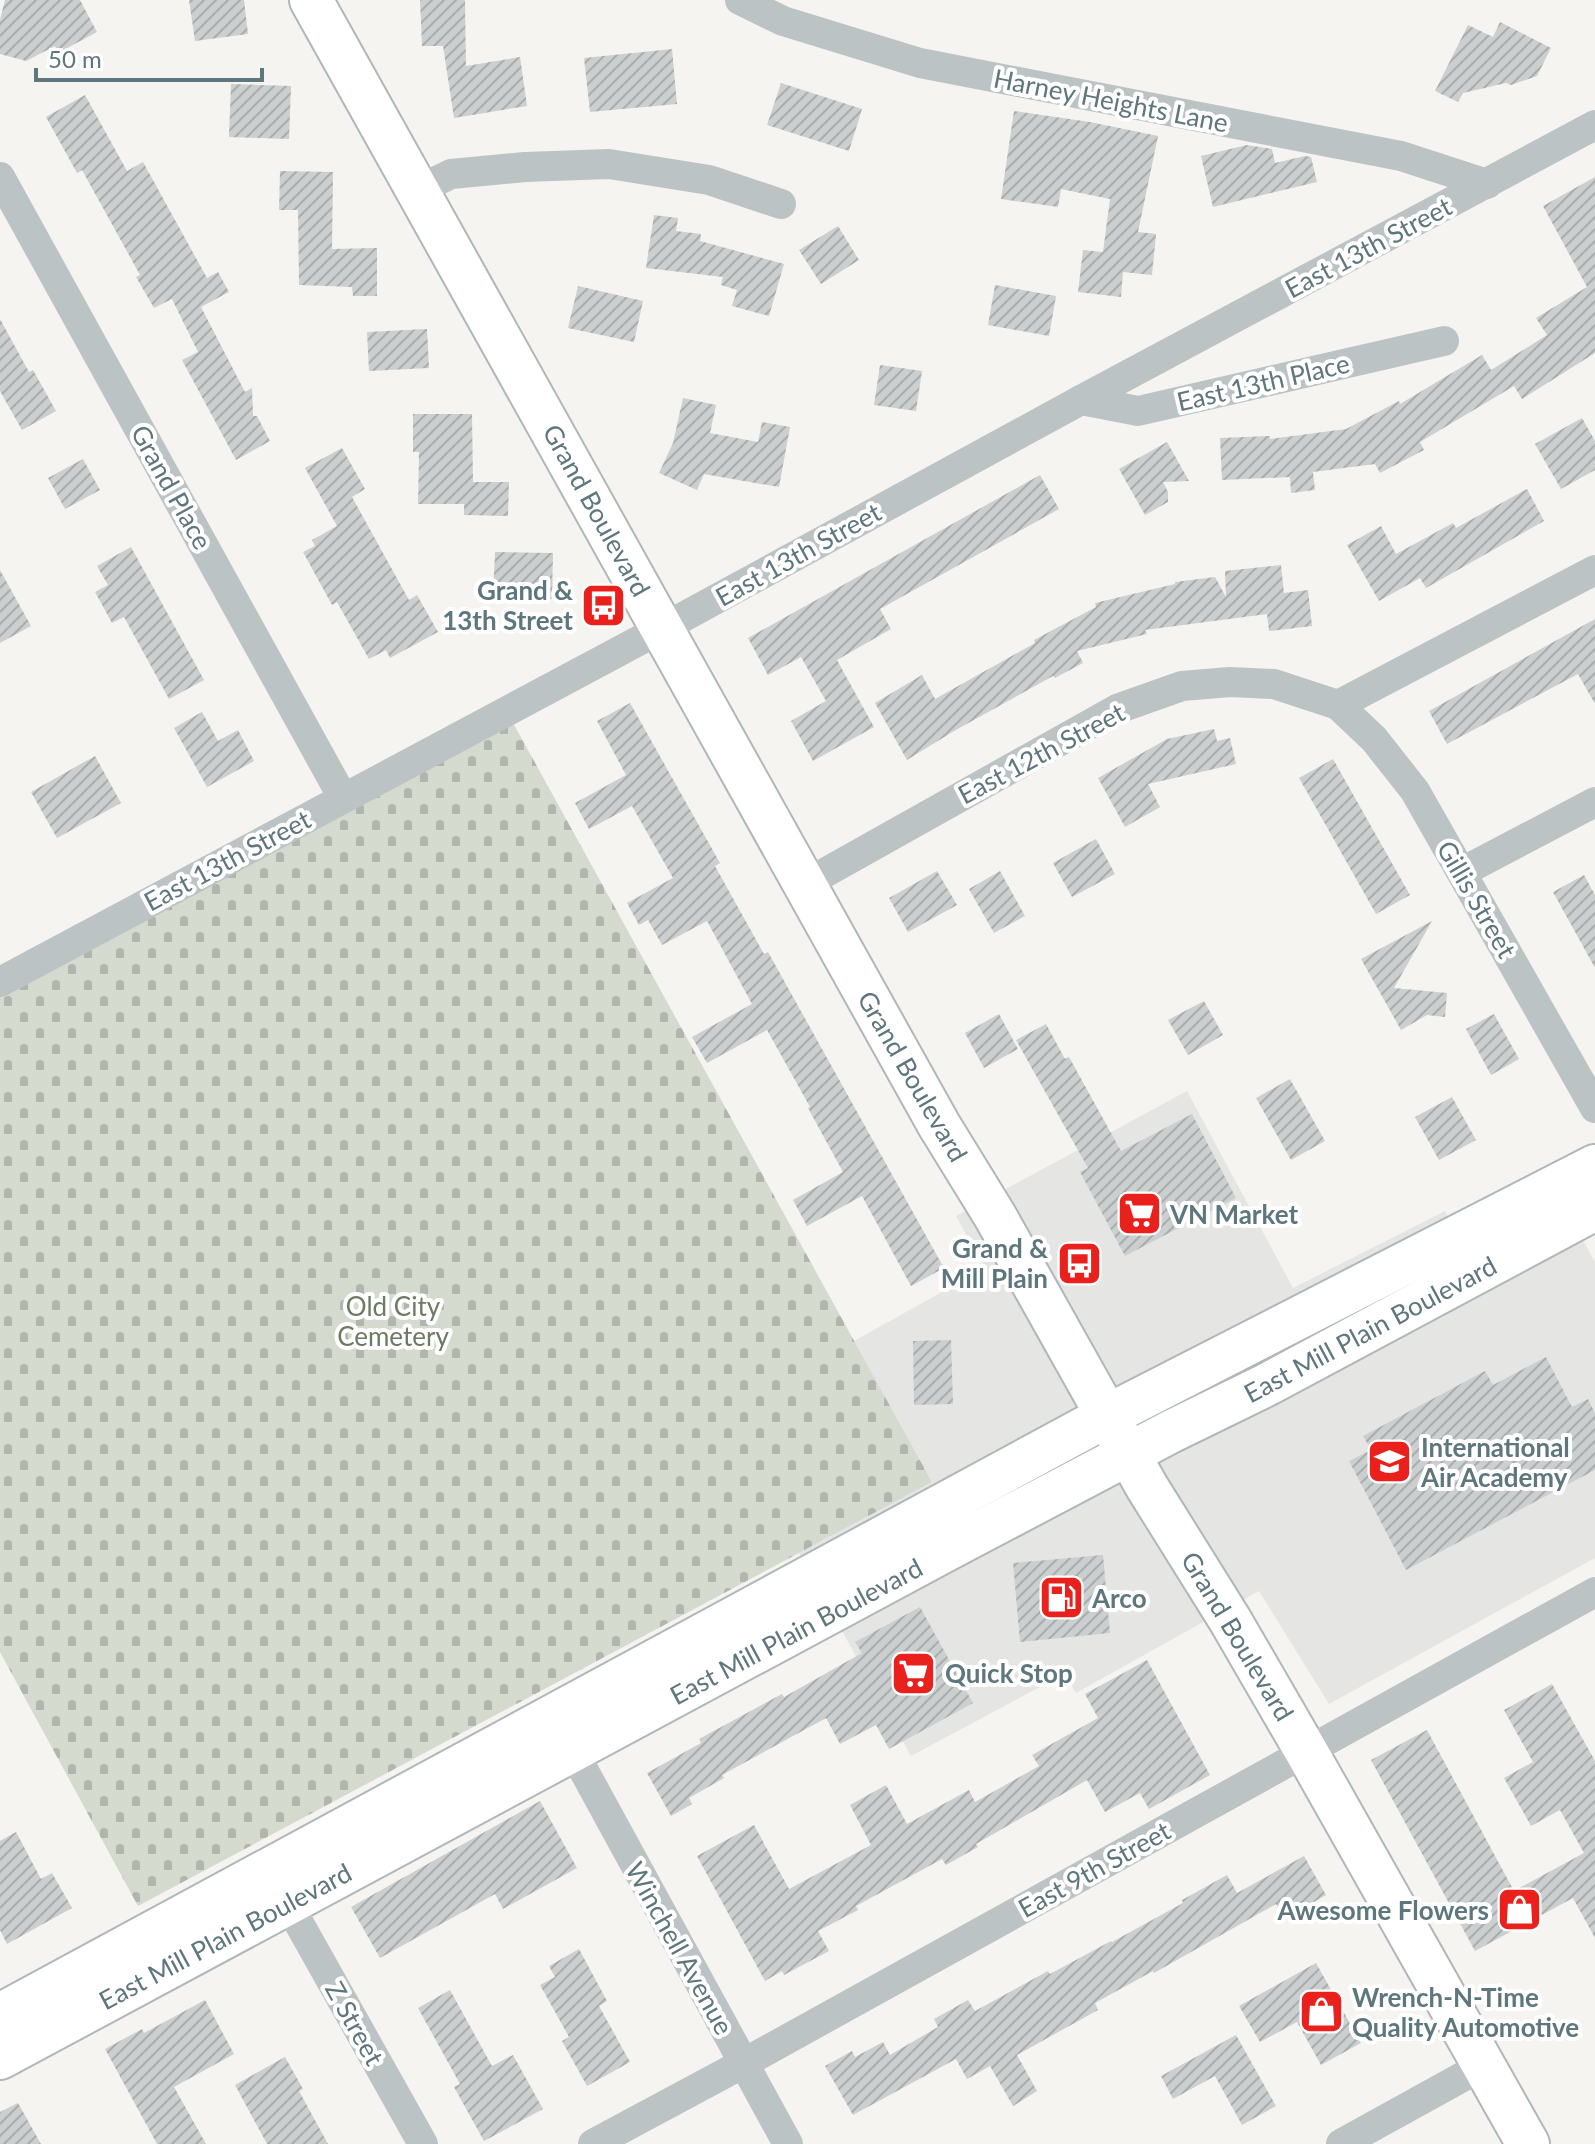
<svg xmlns="http://www.w3.org/2000/svg" width="1595" height="2144" font-family="Lato,sans-serif">
	<style>
		.built { fill: #e5e5e4 }
		.cemetery { fill: url(#cemetery-stones) }
		.building { fill: url(#building-hatch) }
		.lines { fill: none; stroke-linecap: round; stroke-linejoin: round }
		.secondary-casing { stroke: #afb7ba; stroke-width: 46 }
		.street { stroke: #bcc3c5; stroke-width: 30 }
		.secondary { stroke: #fff; stroke-width: 42 }
		.labels { text-anchor: middle; dominant-baseline: central; stroke-width: 8; stroke-linejoin: round; paint-order: stroke }
		.street-label { font-size: 26px; fill: #5e767d; stroke: #fff }
		.poi-label { font-size: 26px; font-weight: bold; fill: #5e767d; stroke: #fff; text-anchor: start }
		.park-label { font-size: 26px; fill: #6b7a61; stroke: #fff }
	</style>
	<defs>
		<pattern id="cemetery-stones" width="16" height="16" patternUnits="userSpaceOnUse" patternTransform="scale(2)"><rect width="16" height="16" fill="#d5dacf"/><path d="M2 7V4a2 2 0 0 1 4 0v3zM10 15v-3a2 2 0 0 1 4 0v3z" fill="#b0b5ad"/></pattern>
		<pattern id="building-hatch" width="6" height="6" patternUnits="userSpaceOnUse" patternTransform="scale(2)"><rect width="6" height="6" fill="#cccfd0"/><path d="M-1 1l2-2M0 6l6-6M5 7l2-2" fill="none" stroke="#a9adae"/></pattern>
	</defs>
	<rect width="100%" height="100%" fill="#f5f4f0"/>
	<path class="built" d="M1187,1091L1293,1288L1445,1211L1485,1283L1579,1233L1595,1262V1558L1329,1704L1259,1591L1076,1693L1064,1674L911,1756L799,1553L932,1482L854,1341L985,1268L956,1216Z"/>
	<path class="cemetery" d="M512,721L932,1482L138,1906L0,1652V995Z"/>
	<g class="building">
		<path d="M5,0H80L97,32L58,53L55,46L26,61L0,54V20Z"/>
		<path d="M189,0H244L248,34L195,41Z"/>
		<path d="M420,0H465L466,66L520,57L527,106L454,118L443,46H422Z"/>
		<path d="M1500,22L1551,48L1537,76L1511,85L1506,83L1463,93L1458,102L1435,91L1468,25L1493,37Z"/>
		<path d="M672,49L677,104L590,112L584,58Z"/>
		<path d="M781,83L862,109L849,151L767,125Z"/>
		<path d="M231,84L291,86L289,139L229,137Z"/>
		<path d="M85,95L127,171L143,162L207,278L218,272L229,292L201,307L245,392L252,388L253,416H257L270,441L236,460L182,360L198,352L172,299L154,308L136,277L140,275L82,170L77,173L46,117Z"/>
		<path d="M1014,111L1090,122L1158,136L1138,232L1156,234L1152,275L1123,272L1121,297L1078,292L1083,250L1103,252L1110,199L1061,189L1058,207L1001,199Z"/>
		<path d="M1247,145L1272,149L1275,163L1305,156L1311,157L1317,182L1213,207L1201,156Z"/>
		<path d="M280,171L333,172L332,249L377,248V296H353L352,287L299,285L298,210H279Z"/>
		<path d="M1595,177V353L1522,399L1514,386L1420,442L1424,450L1380,473L1375,464L1313,472L1315,490L1291,493L1290,477L1222,480L1220,438L1270,436V439L1346,429L1399,401L1400,404L1482,355L1491,370L1547,335L1536,318L1587,287L1543,206Z"/>
		<path d="M654,215L678,218L676,231L701,234L700,241L784,264L769,316L732,306L737,290L721,285L723,277L646,268Z"/>
		<path d="M838,226L859,260L821,284L799,250Z"/>
		<path d="M995,285L1056,296L1049,336L988,325Z"/>
		<path d="M578,286L643,301L634,342L568,328Z"/>
		<path d="M0,319L29,372L33,370L56,411L22,430L0,391Z"/>
		<path d="M427,329L429,368L369,371L367,332Z"/>
		<path d="M880,365L922,371L916,411L874,405Z"/>
		<path d="M683,398L716,405L710,433L758,442L762,422L790,427L779,487L704,474L697,490L659,473L673,443Z"/>
		<path d="M413,414H472L473,482H509L508,516L464,515V504H418L419,452H413Z"/>
		<path d="M1582,418L1595,441V470L1561,489L1535,444Z"/>
		<path d="M1167,442L1189,481L1163,482L1168,492V502L1145,515L1119,469Z"/>
		<path d="M342,448L365,489L352,497L409,600L417,595L438,632L390,658L386,650L369,659L337,602L332,605L303,552L315,546L312,540L337,526L305,468Z"/>
		<path d="M83,459L100,490L65,509L48,478Z"/>
		<path d="M1040,475L1059,509L880,609L891,629L837,660L874,727L813,761L791,721L826,701L801,657L768,675L748,638Z"/>
		<path d="M1527,489L1544,521L1426,588L1420,578L1379,601L1347,545L1381,526L1396,554L1453,523L1456,528Z"/>
		<path d="M131,547L204,680L169,699L124,617L112,623L95,592L108,585L97,566Z"/>
		<path d="M495,552L553,553L552,599L493,598Z"/>
		<path d="M1281,565L1284,593L1308,590L1312,626L1269,631L1267,614L1145,630L1147,634L1077,651L1083,663L1055,678L1053,676L954,731L907,760L875,703L922,675L935,699L1035,643L1034,640L1096,607L1095,603L1175,584V582L1215,577L1226,597L1225,571Z"/>
		<path d="M0,570L31,626L0,643Z"/>
		<path d="M1595,619V704L1578,674L1447,744L1429,711Z"/>
		<path d="M630,703L720,863L715,866L764,954L768,952L944,1268L911,1286L862,1196L807,1226L793,1200L843,1172L808,1108L810,1107L767,1030L707,1063L692,1037L752,1004L707,921L662,945L648,920L639,925L627,903L673,878L632,806L589,829L575,803L626,775L597,721Z"/>
		<path d="M202,712L218,741L238,730L254,761L207,787L174,728Z"/>
		<path d="M1214,729L1217,741L1230,738L1236,764L1148,784L1160,807L1125,827L1098,778L1167,739Z"/>
		<path d="M95,756L121,803L57,838L31,792Z"/>
		<path d="M1333,759L1410,895L1376,914L1299,778Z"/>
		<path d="M1096,839L1115,874L1072,897L1053,863Z"/>
		<path d="M937,871L957,905L908,932L889,898Z"/>
		<path d="M1000,871L1025,916L994,933L969,889Z"/>
		<path d="M1584,875L1595,895V968L1553,892Z"/>
		<path d="M1432,921L1394,988L1447,993L1445,1017L1427,1015L1401,1030L1361,959Z"/>
		<path d="M1204,1001L1223,1035L1188,1055L1168,1020Z"/>
		<path d="M999,1014L1018,1049L984,1068L965,1033Z"/>
		<path d="M1494,1014L1519,1059L1491,1075L1466,1029Z"/>
		<path d="M1046,1024L1065,1059L1069,1057L1121,1151L1192,1114L1236,1198L1125,1256L1080,1172L1088,1168L1016,1040Z"/>
		<path d="M1290,1079L1325,1141L1291,1160L1256,1098Z"/>
		<path d="M1452,1097L1476,1140L1439,1160L1415,1117Z"/>
		<path d="M951,1340L953,1404L914,1405L913,1341Z"/>
		<path d="M1546,1357L1572,1407L1588,1399L1595,1413V1470L1406,1570L1349,1461L1371,1450L1363,1436L1485,1371L1493,1385Z"/>
		<path d="M1103,1555L1110,1633L1020,1642L1013,1563Z"/>
		<path d="M920,1607L973,1703L889,1749L876,1725L840,1744L826,1718L722,1775L724,1778L689,1798L692,1804L671,1816L647,1773L701,1743L699,1739L782,1694L784,1697L862,1653L855,1642Z"/>
		<path d="M1147,1660L1210,1775L1149,1809L1140,1793L1105,1812L1087,1780L976,1844L978,1847L946,1865L942,1859L856,1906L858,1910L818,1931L829,1951L784,1975L782,1971L765,1981L697,1856L754,1825L789,1889L871,1845L850,1805L886,1785L907,1824L969,1790L975,1802L1039,1766L1032,1755L1098,1718L1085,1694Z"/>
		<path d="M1552,1684L1595,1761V1938L1573,1898L1475,1951L1371,1760L1427,1730L1514,1891L1584,1853L1560,1810L1531,1826L1504,1778L1533,1762L1504,1710Z"/>
		<path d="M540,1801L577,1868L503,1909L495,1894L380,1958L351,1907Z"/>
		<path d="M16,1832L41,1879L52,1873L72,1908L7,1944L0,1930V1841Z"/>
		<path d="M1304,1856L1326,1895L1284,1919L1276,1904L1154,1973L1153,1971L1095,2003L1098,2010L1017,2055L1037,2091L1013,2106L990,2066L967,2079L956,2059L853,2115L825,2066L852,2051L855,2057L883,2042L890,2055L938,2027L934,2019L968,2000L975,2011L1048,1971L1050,1974L1111,1941L1112,1942L1183,1903L1182,1900L1227,1875L1237,1893Z"/>
		<path d="M579,1949L607,2001L599,2006L630,2062L587,2086L562,2041L569,2037L540,1985L555,1977L549,1966Z"/>
		<path d="M1316,1963L1361,2043L1321,2065L1297,2022L1260,2042L1239,2006Z"/>
		<path d="M450,1990L492,2066L513,2055L543,2109L484,2141L454,2087L460,2084L418,2008Z"/>
		<path d="M205,2000L234,2054L174,2087L206,2144H157L105,2049L142,2029L144,2033Z"/>
		<path d="M1236,2035L1276,2106L1242,2125L1215,2076L1173,2099L1161,2076Z"/>
		<path d="M285,2057L303,2089L299,2091L328,2144H267L235,2085Z"/>
		<path d="M18,2103L41,2144H0V2112Z"/>
	</g>
	<g class="lines">
		<defs>
			<g id="secondary">
				<path d="M311,0L939,1125L995,1216L1147,1487L1230,1620L1306,1751L1528,2144"/>
				<path d="M0,2015L1107,1416L1595,1166"/>
				<path d="M0,2058L946,1550L1172,1431L1268,1384L1595,1209"/>
			</g>
		</defs>
		<use href="#secondary" class="secondary-casing"/>
		<g class="street">
			<path d="M740,0L783,21L920,63L1401,156L1487,184"/>
			<path d="M0,177L343,798"/>
			<path d="M418,190L451,174L525,167L609,164L709,180L781,204"/>
			<path d="M1081,400L1138,411L1444,341"/>
			<path d="M1338,705L1595,570"/>
			<path d="M1462,872L1595,802"/>
			<path d="M805,884L1117,709L1182,686L1230,682L1274,684L1338,705L1374,739L1415,791L1595,1108"/>
			<path d="M0,982L687,615L1081,400L1595,125"/>
			<path d="M573,1751L788,2144"/>
			<path d="M287,1902L423,2144"/>
			<path d="M593,2144L744,2063L1595,1592"/>
			<path d="M1341,2144L1484,2065"/>
		</g>
		<use href="#secondary" class="secondary"/>
	</g>
	<defs>
		<symbol id="bus-square" viewBox="-11 -11 22 22"><rect x="-9" y="-9" width="18" height="18" rx="4" fill="#e9201c" stroke="#fff"/><path d="M-5-6H5V4H4V6H2V4H-2V6H-4V4H-5ZM-3.5-4V0h7V-4ZM-3.5 1.2v1.5H-2V1.2ZM2 1.2v1.5H3.5V1.2Z" fill="#fff"/></symbol>
		<symbol id="supermarket-square" viewBox="-11 -11 22 22"><rect x="-9" y="-9" width="18" height="18" rx="4" fill="#e9201c" stroke="#fff"/><path d="M-6-5.5h2.5l.6 2H6L4.5 2H-2.5L-4.4-4H-6ZM-1.5 3.2a1.3 1.3 0 1 0 .1 0ZM3 3.2a1.3 1.3 0 1 0 .1 0Z" fill="#fff"/></symbol>
		<symbol id="school-square" viewBox="-11 -11 22 22"><rect x="-9" y="-9" width="18" height="18" rx="4" fill="#e9201c" stroke="#fff"/><path d="M0-5L7-2L0 1L-7-2ZM-4 1L0 2.5L4 1V4Q0 6-4 4Z" fill="#fff"/></symbol>
		<symbol id="fuel-square" viewBox="-11 -11 22 22"><rect x="-9" y="-9" width="18" height="18" rx="4" fill="#e9201c" stroke="#fff"/><path d="M-5.5-6h7V0h2V4h1.3V-2.5L3-4.5l.8-.8L6-3V5H2.5V1h-1V6h-7ZM-4.2-4.7v3.2H.2V-4.7Z" fill="#fff"/></symbol>
		<symbol id="shop-square" viewBox="-11 -11 22 22"><rect x="-9" y="-9" width="18" height="18" rx="4" fill="#e9201c" stroke="#fff"/><path d="M-5-2.5h2.3a2.7 3.5 0 0 1 5.4 0H5L5.5 6h-11ZM-1.5-2.5h3a1.5 2.3 0 0 0-3 0Z" fill="#fff"/></symbol>
	</defs>
	<g fill-rule="evenodd">
		<use href="#bus-square" x="578" y="580" width="51" height="51"/>
		<use href="#supermarket-square" x="1114" y="1188" width="51" height="51"/>
		<use href="#bus-square" x="1054" y="1238" width="51" height="51"/>
		<use href="#school-square" x="1364" y="1436" width="51" height="51"/>
		<use href="#fuel-square" x="1036" y="1572" width="51" height="51"/>
		<use href="#supermarket-square" x="888" y="1648" width="51" height="51"/>
		<use href="#shop-square" x="1494" y="1884" width="51" height="51"/>
		<use href="#shop-square" x="1296" y="1986" width="51" height="51"/>
	</g>
	<g class="labels">
		<g class="street-label">
			<text transform="translate(1111 100) rotate(11)">Harney Heights Lane</text>
			<text transform="translate(1368 247) rotate(-28)">East 13th Street</text>
			<text transform="translate(1263 382) rotate(-13)">East 13th Place</text>
			<text transform="translate(172 487) rotate(61)">Grand Place</text>
			<text transform="translate(597 510) rotate(61)">Grand Boulevard</text>
			<text transform="translate(798 554) rotate(-29)">East 13th Street</text>
			<text transform="translate(1041 753) rotate(-28)">East 12th Street</text>
			<text transform="translate(227 860) rotate(-28)">East 13th Street</text>
			<text transform="translate(1477 899) rotate(60)">Gillis Street</text>
			<text transform="translate(913 1076) rotate(60)">Grand Boulevard</text>
			<text transform="translate(1370 1329) rotate(-28)">East Mill Plain Boulevard</text>
			<text transform="translate(796 1631) rotate(-28)">East Mill Plain Boulevard</text>
			<text transform="translate(1238 1636) rotate(59)">Grand Boulevard</text>
			<text transform="translate(1094 1869) rotate(-29)">East 9th Street</text>
			<text transform="translate(225 1936) rotate(-28)">East Mill Plain Boulevard</text>
			<text transform="translate(680 1948) rotate(61)">Winchell Avenue</text>
			<text transform="translate(355 2023) rotate(61)">Z Street</text>
		</g>
		<g class="poi-label">
			<text x="573" y="590" text-anchor="end">Grand &amp;<tspan x="573" dy="30">13th Street</tspan></text>
			<text x="1170" y="1214">VN Market</text>
			<text x="1048" y="1248" text-anchor="end">Grand &amp;<tspan x="1048" dy="30">Mill Plain</tspan></text>
			<text x="1421" y="1447">International<tspan x="1421" dy="30">Air Academy</tspan></text>
			<text x="1092" y="1598">Arco</text>
			<text x="945" y="1673">Quick Stop</text>
			<text x="1489" y="1910" text-anchor="end">Awesome Flowers</text>
			<text x="1352" y="1997">Wrench-N-Time<tspan x="1352" dy="30">Quality Automotive</tspan></text>
		</g>
		<g class="park-label">
			<text x="393" y="1306">Old City<tspan x="393" dy="30">Cemetery</tspan></text>
		</g>
	</g>
	<path d="M36 68v12h226v-12" fill="none" stroke="#5e767d" stroke-width="4"/>
	<text x="48" y="68" font-size="24" fill="#5e767d" stroke="#ffffff" stroke-width="6" paint-order="stroke">50 m</text>
</svg>
